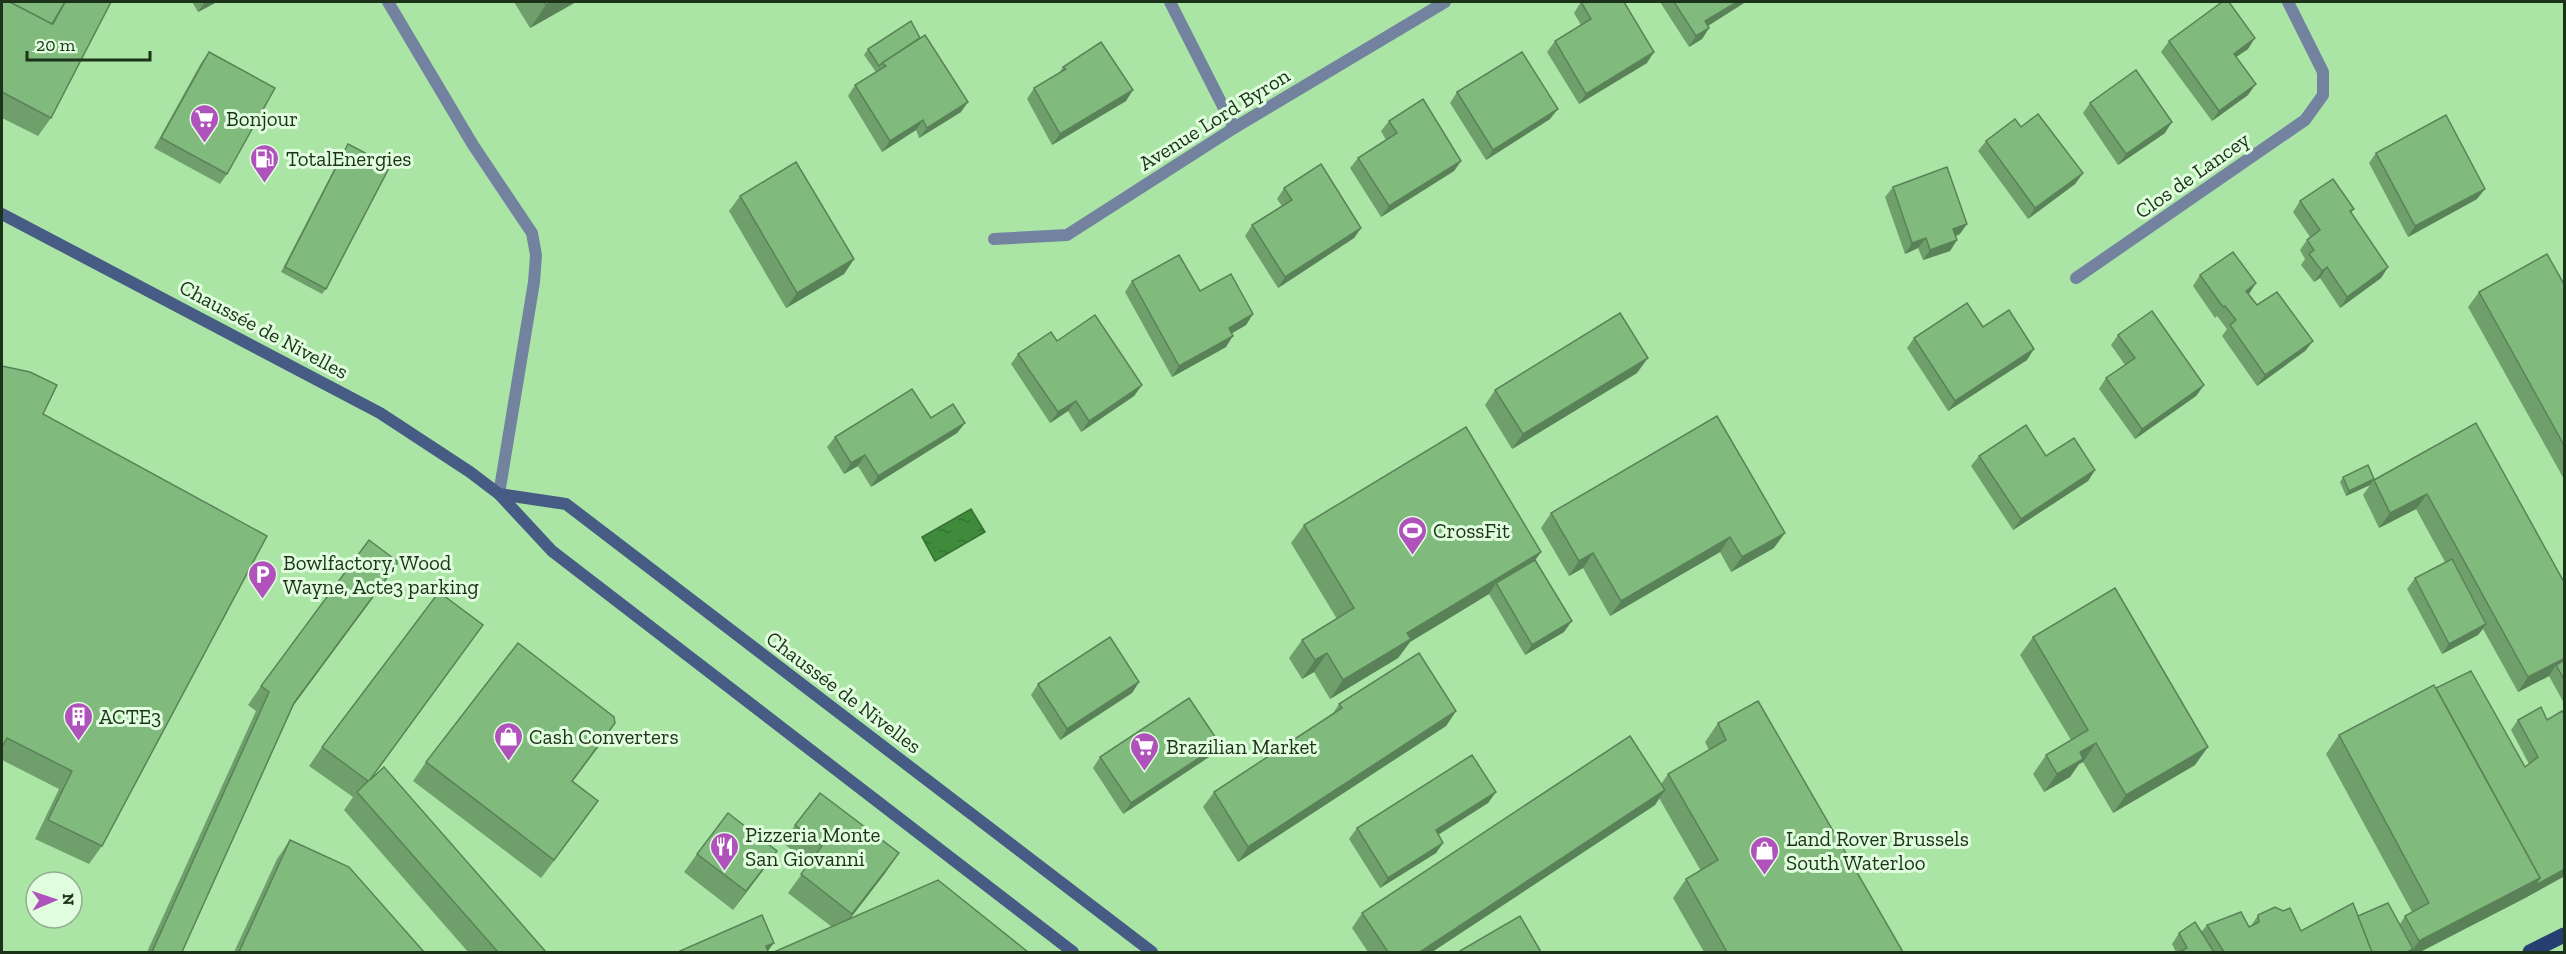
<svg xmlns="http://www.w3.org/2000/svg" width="2566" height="954" font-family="'Zilla Slab',serif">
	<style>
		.water { fill: url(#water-ripples); stroke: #347132; stroke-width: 1.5 }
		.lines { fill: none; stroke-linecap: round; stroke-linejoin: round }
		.minor { stroke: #73839f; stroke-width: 12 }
		.tertiary { stroke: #73839f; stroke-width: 12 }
		.secondary { stroke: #465c84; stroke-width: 12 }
		.primary { stroke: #273f70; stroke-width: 15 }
		.wall { fill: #6fa06c }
		.shaded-wall { fill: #5a8258 }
		.building { fill: #81ba7d; stroke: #5a8258; stroke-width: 1.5 }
		.labels { text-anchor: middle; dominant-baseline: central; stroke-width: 6; stroke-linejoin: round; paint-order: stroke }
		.poi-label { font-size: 21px; fill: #1c331a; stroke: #e0fede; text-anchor: start }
		.street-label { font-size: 21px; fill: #1c331a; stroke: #e0fede }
	</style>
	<defs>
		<pattern id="water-ripples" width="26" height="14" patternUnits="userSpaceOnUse" patternTransform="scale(1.5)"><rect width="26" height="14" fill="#3f8b3c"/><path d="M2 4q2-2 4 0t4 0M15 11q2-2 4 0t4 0" fill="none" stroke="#347232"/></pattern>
	</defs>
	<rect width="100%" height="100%" fill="#abe5a6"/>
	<path class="water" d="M971,509L985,532L935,561L922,537Z"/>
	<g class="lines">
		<g class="minor">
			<path d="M1170,2L1234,128"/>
			<path d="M994,239L1067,235L1234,128L1445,2"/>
			<path d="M2076,278L2305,120L2323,95V72L2288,2"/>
		</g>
		<path class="tertiary" d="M388,2L473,145L532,233L536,255L534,282L499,494"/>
		<g class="secondary">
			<path d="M2,214L380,413L470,472L499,494L552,551L1073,952"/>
			<path d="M499,494L566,504L1152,952"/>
		</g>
		<path class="primary" d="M2530,952L2564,935"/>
	</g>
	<g class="wall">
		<path d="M2,2L51,118L38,136L2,118Z"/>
		<path d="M192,2H217L198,12Z"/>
		<path d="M514,2H576L530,28Z"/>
		<path d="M1581,2L1647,63L1579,104L1547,52L1555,41L1581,25L1574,13Z"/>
		<path d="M1660,2H1745L1744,3L1708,26L1709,28L1702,39L1689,47Z"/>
		<path d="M2169,41L2248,49L2236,57L2248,95L2212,121L2161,52Z"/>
		<path d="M868,49L961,112L919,138L916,130L882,152L848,96L855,85L876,72L864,55Z"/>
		<path d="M209,52L227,174L220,184L154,148L201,63Z"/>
		<path d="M1063,67L1126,101L1052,145L1027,99L1034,88L1059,73Z"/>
		<path d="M1457,92L1550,119L1486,160L1450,103Z"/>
		<path d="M2090,103L2165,133L2118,165L2083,113Z"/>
		<path d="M1389,121L1461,161L1454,171L1381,217L1350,168L1358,158L1386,140L1381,131Z"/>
		<path d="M2021,127L2083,173L2075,184L2028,219L1978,151L1986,141Z"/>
		<path d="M348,144L326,289L322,294L281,272L344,150Z"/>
		<path d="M2376,153L2477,199L2408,237L2369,163Z"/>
		<path d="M1893,187L1960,234L1956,236L1957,240L1950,251L1923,260L1918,248L1905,254L1885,197Z"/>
		<path d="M1284,188L1361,228L1354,238L1278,288L1245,236L1252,225L1282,206L1277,199Z"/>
		<path d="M740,196L854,259L844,274L786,308L729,211Z"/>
		<path d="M2300,201L2354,209L2351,213L2388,267L2381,278L2340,308L2320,278L2314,282L2301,265L2305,259L2300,250L2307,240L2310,237L2293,212Z"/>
		<path d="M2200,275L2248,294L2257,305L2313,341L2305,351L2257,386L2222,336L2227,329L2217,316L2215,318L2193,286Z"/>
		<path d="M1132,281L1200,291L1253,314L1246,325L1232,333L1226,347L1172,377L1125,292Z"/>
		<path d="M2565,286V481L2468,307L2479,292Z"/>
		<path d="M1983,327L2027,360L1948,411L1907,348L1914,338Z"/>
		<path d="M2118,335L2204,385L2196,396L2135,439L2099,389L2106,378L2125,365L2111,345Z"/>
		<path d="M1057,341L1142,385L1134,396L1081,432L1068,411L1050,423L1011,364L1018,354Z"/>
		<path d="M2,366L43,414L102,846L89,864L35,839L59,789L2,760Z"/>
		<path d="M1637,373L1512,449L1485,405L1495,390Z"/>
		<path d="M1717,416L1774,548L1731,572L1720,552L1610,616L1583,568L1569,576L1541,528L1551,513Z"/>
		<path d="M931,418L965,423L957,433L871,487L858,466L844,474L827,447L835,437Z"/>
		<path d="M2476,423L2565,584V705L2549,676L2518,692L2483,629L2478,635L2442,654L2407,589L2415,578L2445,562L2416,509L2379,528L2363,495L2370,485L2346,496L2340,482L2343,477L2374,479Z"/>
		<path d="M1979,456H2046L2095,470L2088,481L2013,530L1971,466Z"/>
		<path d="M1304,525L1541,552L1535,560L1564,632L1525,655L1489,594L1410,642L1398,658L1330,699L1314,672L1302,679L1289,658L1302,640L1337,619L1291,543Z"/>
		<path d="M397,564L293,706L182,952H147L256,711L248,705L261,686Z"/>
		<path d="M483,625L370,780L546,952H468L344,810L353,797L309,766L322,747Z"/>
		<path d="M2033,637L2195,765L2113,813L2083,762L2079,764L2070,777L2044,792L2033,774L2046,755L2071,740L2020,655Z"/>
		<path d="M1139,682L1132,693L1060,740L1031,695L1038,684Z"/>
		<path d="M2436,688L2525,767L2529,764L2511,730L2518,720H2547L2527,897L2420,952H2176L2172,944L2179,933L2201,932L2207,925L2249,927L2251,926L2258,915L2301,931L2358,916L2400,924L2405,916L2412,912L2326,754L2339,735Z"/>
		<path d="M1339,704L1456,711L1446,726L1238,862L1203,807L1214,792L1332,715Z"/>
		<path d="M1718,723L1903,952H1704L1673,898L1686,879L1701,871L1659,798L1655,805L1432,952H1368L1352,928L1362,913L1661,784L1668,774L1709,750L1705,742Z"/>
		<path d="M602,742L573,781L585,819L541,878L413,781L426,762Z"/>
		<path d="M1220,744L1212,755L1123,814L1093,768L1100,757Z"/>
		<path d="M1496,792L1488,803L1438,835L1443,843L1436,853L1380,888L1349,839L1357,828Z"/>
		<path d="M795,825L886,872L849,920L832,927L788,893L809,864L783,843Z"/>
		<path d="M290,840L424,952H234L277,859Z"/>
		<path d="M697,854L764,869L733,910L684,872Z"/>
	</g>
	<g class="shaded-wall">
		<path d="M205,2H217L198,12Z"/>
		<path d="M553,2H576L530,28L546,5Z"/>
		<path d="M1737,2H1745L1744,3L1698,32L1705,21Z"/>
		<path d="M1709,28L1702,39L1689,47L1696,36Z"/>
		<path d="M2255,38L2248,49L2226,64L2234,54Z"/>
		<path d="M1654,52L1647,63L1579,104L1586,94Z"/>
		<path d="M2256,84L2248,95L2212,121L2219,111Z"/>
		<path d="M1133,90L1126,101L1052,145L1060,134Z"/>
		<path d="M968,102L961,112L919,138L927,128Z"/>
		<path d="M1558,109L1550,119L1486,160L1493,150Z"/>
		<path d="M923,120L916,130L882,152L890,141Z"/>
		<path d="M2172,122L2165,133L2118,165L2126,154Z"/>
		<path d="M1461,161L1454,171L1381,217L1389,206Z"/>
		<path d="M2083,173L2075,184L2028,219L2035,208Z"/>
		<path d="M2485,189L2477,199L2408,237L2415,226Z"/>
		<path d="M1967,224L1960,234L1946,240L1953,229Z"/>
		<path d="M1361,228L1354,238L1278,288L1285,277Z"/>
		<path d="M1926,238L1918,248L1905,254L1912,243Z"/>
		<path d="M1957,240L1950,251L1923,260L1930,250Z"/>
		<path d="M854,259L844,274L786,308L797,293Z"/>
		<path d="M2327,267L2320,278L2314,282L2322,271Z"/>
		<path d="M2388,267L2381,278L2340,308L2347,297Z"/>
		<path d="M2256,283L2249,294L2246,291Z"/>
		<path d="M1253,314L1246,325L1222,339L1229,328Z"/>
		<path d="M1233,336L1226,347L1172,377L1179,366Z"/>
		<path d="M2313,341L2305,351L2257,386L2265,375Z"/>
		<path d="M2034,349L2027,360L1948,411L1955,401Z"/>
		<path d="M1648,358L1637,373L1512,449L1523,434Z"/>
		<path d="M1142,385L1134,396L1081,432L1089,421Z"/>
		<path d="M2204,385L2196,396L2135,439L2142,429Z"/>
		<path d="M1076,401L1068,411L1050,423L1058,412Z"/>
		<path d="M965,423L957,433L871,487L878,476Z"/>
		<path d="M865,455L858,466L844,474L851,463Z"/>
		<path d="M2095,470L2088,481L2013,530L2021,519Z"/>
		<path d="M2374,479L2370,485L2346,496L2349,491Z"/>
		<path d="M2427,494L2416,509L2379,528L2390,513Z"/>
		<path d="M1785,533L1774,548L1731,572L1742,557Z"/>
		<path d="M1730,537L1720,552L1610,616L1621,601Z"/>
		<path d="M1541,552L1528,570L1496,583L1489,594L1410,642L1398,658L1330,699L1343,680L1407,633Z"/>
		<path d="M1593,553L1583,568L1569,576L1579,561Z"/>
		<path d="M397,564L384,583L281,722L294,703Z"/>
		<path d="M1572,621L1564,632L1525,655L1532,645Z"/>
		<path d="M2486,624L2478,635L2442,654L2449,644Z"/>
		<path d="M1327,653L1314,672L1302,679L1315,660Z"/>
		<path d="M2565,658V668L2556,665L2549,676L2518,692L2528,677Z"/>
		<path d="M1139,682L1132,693L1060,740L1067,729Z"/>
		<path d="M1456,711L1446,726L1238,862L1248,847Z"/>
		<path d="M615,723L602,742L559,799L572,781Z"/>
		<path d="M2096,743L2083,762L2079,764L2070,777L2044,792L2057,774L2080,752Z"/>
		<path d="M1220,744L1212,755L1123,814L1131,803Z"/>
		<path d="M2208,747L2195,765L2113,813L2126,795Z"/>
		<path d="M1665,790L1655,805L1432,952H1420Z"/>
		<path d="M1496,792L1488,803L1428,841L1436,830Z"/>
		<path d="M598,801L585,819L541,878L554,860Z"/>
		<path d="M1443,843L1436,853L1380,888L1388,878Z"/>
		<path d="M777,851L764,869L733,910L746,891Z"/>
		<path d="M899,853L886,872L839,933L852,914Z"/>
		<path d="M2565,869V876L2527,897L2420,952H2407L2413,949L2419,941L2540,878Z"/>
		<path d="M774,943L767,952L766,946Z"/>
	</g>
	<g class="building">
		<path d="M2,2H10L53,24L65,2H111L51,118L2,92Z"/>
		<path d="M10,2H65L52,24Z"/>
		<path d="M544,2H553L546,5Z"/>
		<path d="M1581,2H1624L1654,52L1586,94L1555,41L1591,19Z"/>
		<path d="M1674,2H1737L1705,21L1709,28L1696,36Z"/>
		<path d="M2222,2H2229L2255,38L2234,54L2256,84L2219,111L2169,41Z"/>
		<path d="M911,21L920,38L882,63L879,66L868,49Z"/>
		<path d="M925,35L968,102L927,128L923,120L890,141L855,85L886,66L882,63Z"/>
		<path d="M1101,42L1133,90L1060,134L1034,88L1066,69L1063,67Z"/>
		<path d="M209,52L275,88L227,174L161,138Z"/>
		<path d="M1522,52L1558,109L1493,150L1457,92Z"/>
		<path d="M2136,70L2172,122L2126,154L2090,103Z"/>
		<path d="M1423,99L1461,161L1389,206L1358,158L1397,133L1389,121Z"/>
		<path d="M2038,114L2083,173L2035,208L1986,141L2015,119L2021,127Z"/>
		<path d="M2446,115L2485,189L2415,226L2376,153Z"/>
		<path d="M348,144L390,166L326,289L285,267Z"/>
		<path d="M796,162L854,259L797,293L740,196Z"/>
		<path d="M1321,164L1361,228L1285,277L1252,225L1292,200L1284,188Z"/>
		<path d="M1947,167L1967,224L1953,229L1957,240L1930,250L1926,238L1912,243L1893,187Z"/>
		<path d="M2333,179L2354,209L2350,211L2388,267L2347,297L2327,267L2322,271L2309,254L2314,250L2307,240L2320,230L2300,201Z"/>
		<path d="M2233,252L2256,283L2246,291L2257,305L2277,292L2313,341L2265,375L2230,325L2236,320L2225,306L2223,307L2200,275Z"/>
		<path d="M2547,254L2565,286V447L2479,292Z"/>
		<path d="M1179,255L1200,291L1231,274L1253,314L1229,328L1233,336L1179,366L1132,281Z"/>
		<path d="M1967,303L1983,327L2009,310L2034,349L1955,401L1914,338Z"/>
		<path d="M2152,311L2204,385L2142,429L2106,378L2135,358L2118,335Z"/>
		<path d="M1620,313L1648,358L1523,434L1495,390Z"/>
		<path d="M1095,315L1142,385L1089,421L1076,401L1058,412L1018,354L1051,332L1057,341Z"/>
		<path d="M2,366L30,372L57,385L43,414L267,536L102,846L48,820L72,771L7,738L2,747Z"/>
		<path d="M912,389L931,418L953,404L965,423L878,476L865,455L851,463L835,437Z"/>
		<path d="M1717,416L1785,533L1742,557L1730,537L1621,601L1593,553L1579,561L1551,513Z"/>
		<path d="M2476,423L2565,584V658L2528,677L2427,494L2390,513L2374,480Z"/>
		<path d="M2026,425L2046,456L2074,438L2095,470L2021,519L1979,456Z"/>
		<path d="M1466,427L1541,552L1407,633L1411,639L1343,680L1327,653L1315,660L1302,640L1354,608L1304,525Z"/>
		<path d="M2368,465L2374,479L2349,491L2343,477Z"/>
		<path d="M369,540L397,561V564L294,703L182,952H152L269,692L261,686Z"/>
		<path d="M2452,559L2486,624L2449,644L2415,578Z"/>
		<path d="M1535,560L1572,621L1532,645L1496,583Z"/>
		<path d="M2115,588L2208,747L2126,795L2096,743L2080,752L2083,759L2057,774L2046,755L2088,730L2033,637Z"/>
		<path d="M439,592L483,625L369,781L384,767L546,952H498L357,792L368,781L322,747Z"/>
		<path d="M1110,637L1139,682L1067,729L1038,684Z"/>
		<path d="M518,643L614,717L615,723L572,781L598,801L554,860L426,762Z"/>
		<path d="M1419,653L1456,711L1248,847L1214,792L1342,708L1339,704Z"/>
		<path d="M2565,660V681L2556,665Z"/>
		<path d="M2471,671L2525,767L2538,757L2518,720L2541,707L2547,720L2562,711L2565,715V869L2534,886L2540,878L2436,688Z"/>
		<path d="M2434,685L2540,878L2419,941L2405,916L2429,903L2339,735Z"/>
		<path d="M1189,698L1220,744L1131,803L1100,757Z"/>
		<path d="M1758,701L1903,952H1727L1686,879L1718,860L1668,774L1726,740L1718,723Z"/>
		<path d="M1630,736L1665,790L1420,952H1388L1362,913Z"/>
		<path d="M1472,755L1496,792L1436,830L1443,843L1388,878L1357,828Z"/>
		<path d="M820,793L899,853L852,914L801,874L822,846L795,825Z"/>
		<path d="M728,813L777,851L746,891L697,854Z"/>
		<path d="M290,840L349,867L424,952H239Z"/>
		<path d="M938,880L1028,952H774Z"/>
		<path d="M2353,903L2372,952H2224L2207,925L2241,912L2249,927L2259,922L2258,915L2275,907L2283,911L2290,908L2301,931Z"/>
		<path d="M2388,903L2413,949L2407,952H2372L2358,916Z"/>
		<path d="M762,915L774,943L766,946L768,952H681L680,951Z"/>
		<path d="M1520,916L1541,952H1458Z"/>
		<path d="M2195,922L2214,952H2179L2187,948L2179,933Z"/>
	</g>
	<defs>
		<symbol id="supermarket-pin" viewBox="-11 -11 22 30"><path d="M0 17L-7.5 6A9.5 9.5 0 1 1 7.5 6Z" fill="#b052bc" stroke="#e0fede"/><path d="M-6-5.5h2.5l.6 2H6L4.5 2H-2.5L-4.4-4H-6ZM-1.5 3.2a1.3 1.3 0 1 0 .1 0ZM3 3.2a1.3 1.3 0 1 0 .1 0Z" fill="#fff"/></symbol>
		<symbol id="fuel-pin" viewBox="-11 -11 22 30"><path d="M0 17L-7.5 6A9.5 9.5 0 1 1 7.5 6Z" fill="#b052bc" stroke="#e0fede"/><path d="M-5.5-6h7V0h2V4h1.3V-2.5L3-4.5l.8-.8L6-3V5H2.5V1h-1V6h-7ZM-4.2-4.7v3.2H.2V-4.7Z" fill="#fff"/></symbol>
		<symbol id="stadium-pin" viewBox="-11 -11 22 30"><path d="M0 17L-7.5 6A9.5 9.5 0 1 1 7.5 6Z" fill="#b052bc" stroke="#e0fede"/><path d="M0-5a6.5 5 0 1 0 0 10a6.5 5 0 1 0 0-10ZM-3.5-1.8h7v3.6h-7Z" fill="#fff"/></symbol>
		<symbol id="parking-pin" viewBox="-11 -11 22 30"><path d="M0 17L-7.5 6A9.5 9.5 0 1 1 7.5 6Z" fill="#b052bc" stroke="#e0fede"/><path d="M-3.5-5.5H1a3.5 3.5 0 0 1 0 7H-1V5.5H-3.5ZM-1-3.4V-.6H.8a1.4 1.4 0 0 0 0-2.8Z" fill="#fff"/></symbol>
		<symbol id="building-pin" viewBox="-11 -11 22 30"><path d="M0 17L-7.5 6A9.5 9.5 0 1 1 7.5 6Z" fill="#b052bc" stroke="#e0fede"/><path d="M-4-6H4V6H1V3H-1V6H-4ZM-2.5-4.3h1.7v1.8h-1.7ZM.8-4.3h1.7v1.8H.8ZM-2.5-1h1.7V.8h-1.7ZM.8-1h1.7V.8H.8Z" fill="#fff"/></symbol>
		<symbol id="shop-pin" viewBox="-11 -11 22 30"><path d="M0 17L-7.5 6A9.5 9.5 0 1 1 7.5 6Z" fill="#b052bc" stroke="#e0fede"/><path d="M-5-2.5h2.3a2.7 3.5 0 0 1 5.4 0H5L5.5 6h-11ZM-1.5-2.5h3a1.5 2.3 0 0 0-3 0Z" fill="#fff"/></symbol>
		<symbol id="restaurant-pin" viewBox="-11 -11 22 30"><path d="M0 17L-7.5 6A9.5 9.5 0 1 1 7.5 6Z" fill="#b052bc" stroke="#e0fede"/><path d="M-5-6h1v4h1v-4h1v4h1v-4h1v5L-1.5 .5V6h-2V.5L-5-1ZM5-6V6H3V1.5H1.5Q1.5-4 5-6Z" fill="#fff"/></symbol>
	</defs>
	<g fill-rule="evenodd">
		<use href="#supermarket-pin" x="188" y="102" width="33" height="45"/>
		<use href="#fuel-pin" x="248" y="142" width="33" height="45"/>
		<use href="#stadium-pin" x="1396" y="514" width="33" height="45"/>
		<use href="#parking-pin" x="246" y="558" width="33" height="45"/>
		<use href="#building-pin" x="62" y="700" width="33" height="45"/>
		<use href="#shop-pin" x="492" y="720" width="33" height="45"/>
		<use href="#supermarket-pin" x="1128" y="730" width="33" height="45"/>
		<use href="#restaurant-pin" x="708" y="830" width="33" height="45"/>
		<use href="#shop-pin" x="1748" y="834" width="33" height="45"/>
	</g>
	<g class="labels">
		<g class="poi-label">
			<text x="226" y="118">Bonjour</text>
			<text x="286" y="158">TotalEnergies</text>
			<text x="1433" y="530">CrossFit</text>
			<text x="283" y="562">Bowlfactory, Wood<tspan x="283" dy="24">Wayne, Acte3 parking</tspan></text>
			<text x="99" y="716">ACTE3</text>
			<text x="529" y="736">Cash Converters</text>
			<text x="1166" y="746">Brazilian Market</text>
			<text x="745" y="834">Pizzeria Monte<tspan x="745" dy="24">San Giovanni</tspan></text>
			<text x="1786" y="838">Land Rover Brussels<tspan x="1786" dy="24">South Waterloo</tspan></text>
		</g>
		<g class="street-label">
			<text transform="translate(1214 119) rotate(-32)">Avenue Lord Byron</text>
			<text transform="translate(2192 175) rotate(-35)">Clos de Lancey</text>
			<text transform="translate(264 329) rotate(28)">Chaussée de Nivelles</text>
			<text transform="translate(844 692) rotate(37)">Chaussée de Nivelles</text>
		</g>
	</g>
	<rect width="2566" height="954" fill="none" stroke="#1c331a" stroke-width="6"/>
	<g transform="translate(54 900) rotate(88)"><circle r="28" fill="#e0fede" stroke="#92ad90" stroke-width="1.5"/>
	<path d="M0-4.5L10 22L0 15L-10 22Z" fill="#b052bc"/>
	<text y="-9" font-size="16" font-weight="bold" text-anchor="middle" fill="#1c331a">N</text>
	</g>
	<path d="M27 51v9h123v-9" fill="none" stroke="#1c331a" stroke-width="3"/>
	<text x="36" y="51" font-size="18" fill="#1c331a" stroke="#e0fede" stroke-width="4.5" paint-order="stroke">20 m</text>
</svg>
